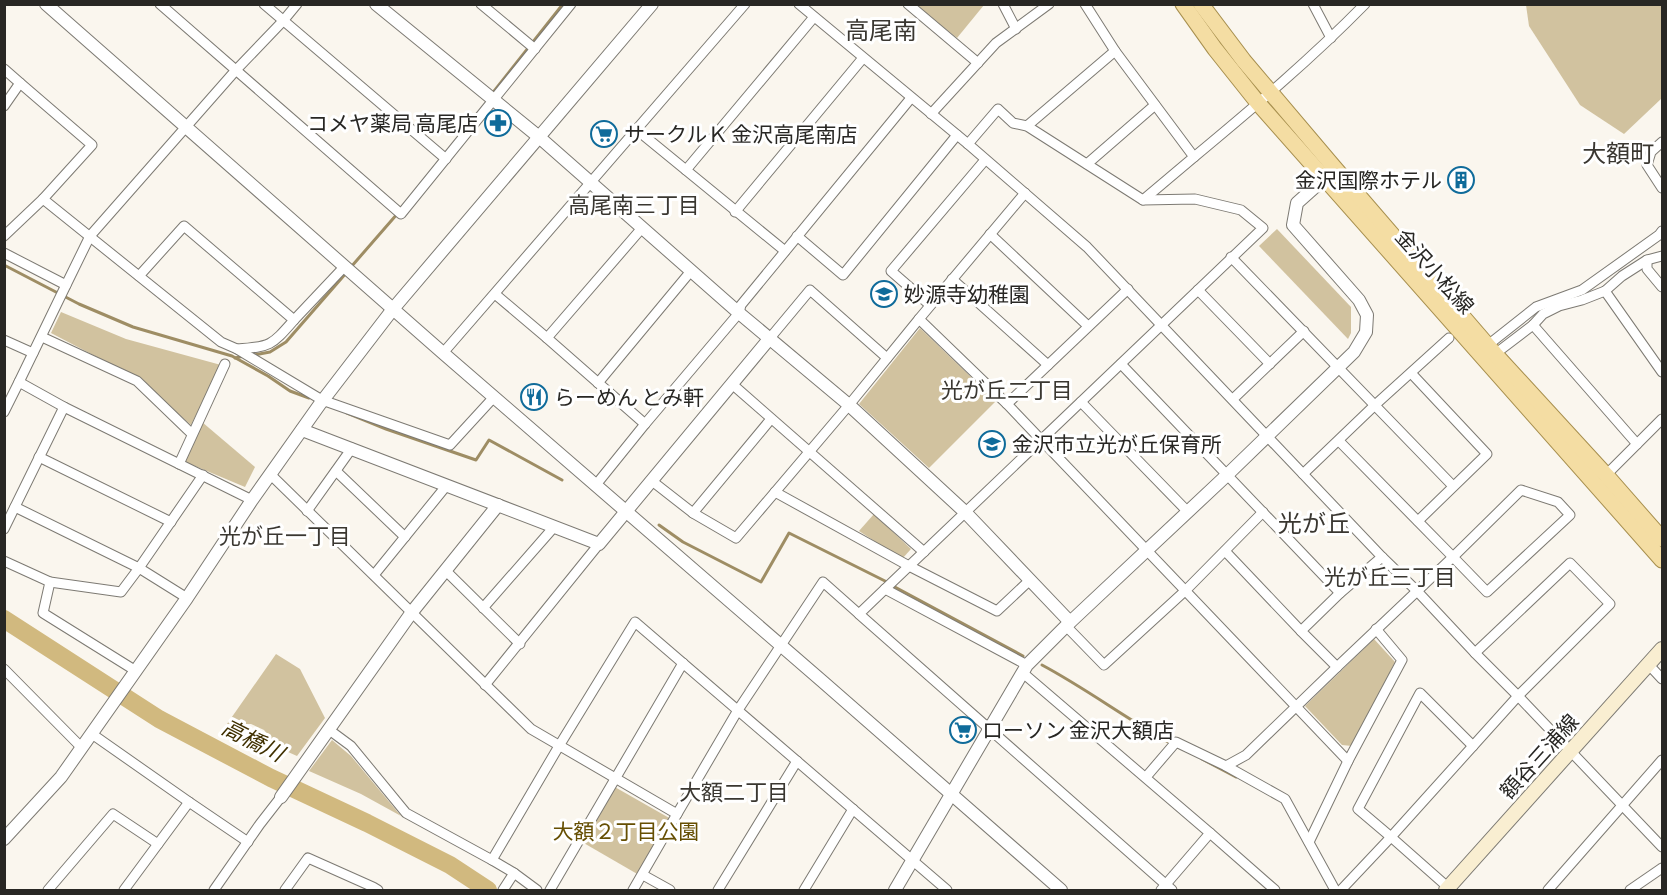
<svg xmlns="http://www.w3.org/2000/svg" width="1667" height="895" font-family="'Asap Condensed','Noto Sans JP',sans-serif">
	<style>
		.green { fill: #d1c29f }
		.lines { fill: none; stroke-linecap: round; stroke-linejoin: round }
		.stream { stroke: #9e8d64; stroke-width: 3 }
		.river { stroke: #d1b97f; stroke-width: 18 }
		.minor-casing { stroke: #7d7a73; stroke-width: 11 }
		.tertiary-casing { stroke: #7d7a73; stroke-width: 14 }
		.secondary-casing { stroke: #7d7a73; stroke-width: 16 }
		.primary-casing { stroke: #a78f4e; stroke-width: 17 }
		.minor { stroke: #fff; stroke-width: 9 }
		.tertiary { stroke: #fff; stroke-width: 12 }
		.secondary { stroke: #f9eed1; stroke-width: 14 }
		.primary { stroke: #f4dda3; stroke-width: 15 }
		.labels { text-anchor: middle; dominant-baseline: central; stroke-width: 6; stroke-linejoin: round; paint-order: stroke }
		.poi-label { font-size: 21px; fill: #282724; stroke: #fff; text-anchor: start }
		.street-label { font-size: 21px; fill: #282724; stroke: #fff }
		.park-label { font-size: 21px; fill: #664f03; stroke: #fff }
		.neighbourhood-label { font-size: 22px; fill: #3a3731; stroke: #fff }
		.water-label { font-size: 22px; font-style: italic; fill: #403000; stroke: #fff }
		.quarter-label { font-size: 24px; fill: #3a3731; stroke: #fff }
	</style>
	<rect width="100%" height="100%" fill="#faf6ee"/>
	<g class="green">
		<path d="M915,5H984L957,38Z"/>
		<path d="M1526,5H1662V98L1624,134L1580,105L1529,26Z"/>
		<path d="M1277,229L1351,307V333L1348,339L1259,246Z"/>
		<path d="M61,312L126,339L221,365L191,425L137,378L51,333Z"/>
		<path d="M920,328L996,401L929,468L859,404Z"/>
		<path d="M202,422L255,467L245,487L183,461Z"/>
		<path d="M874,514L911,549L902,559L859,531Z"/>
		<path d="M1374,639L1395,662L1352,746L1342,745L1305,706Z"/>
		<path d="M276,654L300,669L325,718L297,756L279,748L264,730L251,724H227Z"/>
		<path d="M332,740L351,756L401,816L361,794L309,771Z"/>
		<path d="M613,786L671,819L639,875L582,842Z"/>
	</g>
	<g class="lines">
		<g class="stream">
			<path d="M491,95L563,4"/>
			<path d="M4,265L79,304L133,327L232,356L268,376L290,391L309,398"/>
			<path d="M351,267L398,213"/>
			<path d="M254,355L270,352L286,342L347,272"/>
			<path d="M235,358L244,356"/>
			<path d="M347,413L386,429L476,460L489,440L562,480"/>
			<path d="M659,525L683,542L761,582L789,533L887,582"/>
			<path d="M893,586L1023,656"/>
			<path d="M1042,665C1087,689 1128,720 1172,744"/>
			<path d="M1202,759L1236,777"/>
		</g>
		<path class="river" d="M4,619L159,719L271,778L367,823L450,865L488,890"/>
		<defs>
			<g id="minor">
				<path d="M160,4L401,214L571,4"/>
				<path d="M264,4L446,159"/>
				<path d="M481,4L535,49"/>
				<path d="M799,4L968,144L1087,247L1382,557L1417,591L1475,653L1518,696L1662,847"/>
				<path d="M908,4L978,63"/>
				<path d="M1003,4L1016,29"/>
				<path d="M1085,4L1115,51L1194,157L1143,200"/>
				<path d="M1313,4L1331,38"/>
				<path d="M4,69L20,83"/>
				<path d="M4,106L20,83L92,145L43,199"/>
				<path d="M931,114L996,43L1049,4"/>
				<path d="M1027,126L1115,51"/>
				<path d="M637,130L785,251"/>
				<path d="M1662,142L1651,152L1647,165L1662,188"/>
				<path d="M968,144L998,109L1013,123L1027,126L1143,200L1195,199L1241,210L1263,228L885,589L1027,665"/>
				<path d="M1194,157C1253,108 1311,59 1365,4"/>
				<path d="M1087,164L1155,105"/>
				<path d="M686,170L814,17"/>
				<path d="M735,212L863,58"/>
				<path d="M642,228L547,338L645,424"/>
				<path d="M990,234L1088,326"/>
				<path d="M4,236L43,199L221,342L237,349L322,400L450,445L494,397"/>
				<path d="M797,236L843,275L957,135"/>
				<path d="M4,253L66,285L90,236L236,70L283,21L297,4"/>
				<path d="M1231,257L1453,486"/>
				<path d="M1647,260V269L1662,287"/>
				<path d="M139,276L184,226L294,320C272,345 271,347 237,349"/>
				<path d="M952,279L1048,365L1128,289"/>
				<path d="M1198,290L1270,364"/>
				<path d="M1605,291L1662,372"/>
				<path d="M495,294L547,338"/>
				<path d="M930,305L891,271L985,160"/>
				<path d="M919,319L1025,193"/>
				<path d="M294,320L345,266"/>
				<path d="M1533,325L1637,444"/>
				<path d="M42,337L137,381L192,434"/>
				<path d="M770,338L810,290L887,358"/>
				<path d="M4,340L33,353"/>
				<path d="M1488,345L1536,307L1582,290L1659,235L1662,231"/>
				<path d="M443,353L745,4"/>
				<path d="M1495,354L1533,325L1543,314L1559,306L1582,300L1605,291L1622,276L1647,260L1662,256"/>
				<path d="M1121,364L1340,593"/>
				<path d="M1411,373L1487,454L1418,521"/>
				<path d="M19,382L66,285"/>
				<path d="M598,383L691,271"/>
				<path d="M732,384L924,552"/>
				<path d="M1233,399L1304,331"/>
				<path d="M1081,402L1188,512"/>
				<path d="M1007,404L1048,365"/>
				<path d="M4,412L19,382L64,407L252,500"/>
				<path d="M39,457L171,522"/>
				<path d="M179,464L225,364"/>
				<path d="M336,471L405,537"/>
				<path d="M270,474L531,729L677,814L738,710L823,582L859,614"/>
				<path d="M1303,474L1375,405L1449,338"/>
				<path d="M1606,475L1662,419"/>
				<path d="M652,481L693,513L736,538L849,405L919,319L1007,404L1348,761L1402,660L1376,629"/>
				<path d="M595,486L645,424L739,313L741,305L911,98"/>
				<path d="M1521,490L1558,502L1570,515L1487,592L1453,557Z"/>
				<path d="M775,492L909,566L997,611L1030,580"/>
				<path d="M15,507L139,568L203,475"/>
				<path d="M307,511L352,448"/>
				<path d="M693,513L771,419"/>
				<path d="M4,529L64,407"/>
				<path d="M1225,551L1301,631"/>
				<path d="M4,561L50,582L43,613L136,671"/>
				<path d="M445,570L520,644"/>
				<path d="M374,575L447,485"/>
				<path d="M50,582L121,592L139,568L187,598"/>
				<path d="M885,589L859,614L1172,890"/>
				<path d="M483,608L554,527"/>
				<path d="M1066,626L1104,665L1186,590L1263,512"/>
				<path d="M1649,665L1662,679"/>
				<path d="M1337,667L1453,557L1339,441"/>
				<path d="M4,669L82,748"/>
				<path d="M1023,673L1210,833L1161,890"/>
				<path d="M485,685L599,544"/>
				<path d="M328,729L351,746L406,813L492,860L559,746L635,622L947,890"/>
				<path d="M92,734L189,802L248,842"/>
				<path d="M1226,766L1285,799L1335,890"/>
				<path d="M1146,777L1176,742L1226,766L1246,755L1337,667L1301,631L1340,593L1382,557"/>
				<path d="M1210,833L1275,890"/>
				<path d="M1309,842L1348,761"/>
				<path d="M492,860L514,873"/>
				<path d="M643,875L670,890"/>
				<path d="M48,890L113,814L158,844"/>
				<path d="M124,890L189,802"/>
				<path d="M214,890L260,824L281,797"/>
				<path d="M285,890L308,858L373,887L378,890"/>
				<path d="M503,890L514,873L537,890"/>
				<path d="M550,890L683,663"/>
				<path d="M633,890L677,814"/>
				<path d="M718,890L797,761"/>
				<path d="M804,890L853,809"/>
				<path d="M1341,890L1391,837L1358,809L1420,693L1473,746"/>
				<path d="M1451,890L1391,837L1518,696L1610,604L1570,563L1475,653"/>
				<path d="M1548,890L1662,760"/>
				<path d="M1630,890L1662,868"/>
			</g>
			<g id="tertiary">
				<path d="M46,4L443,353L822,681L1061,890"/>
				<path d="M376,4L539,137L739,313L849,405L966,513L1070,622"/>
				<path d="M302,430L599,544L770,338"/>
				<path d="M281,797L412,612L498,505"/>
				<path d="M4,839L61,777L187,598L252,500L320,404L393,309L652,4"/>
				<path d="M895,890L1027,665L1066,626L1227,475L1354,352L1366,332L1367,315L1359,300L1293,225L1297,203L1325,178"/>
			</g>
			<path id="secondary" d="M1446,890L1662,649"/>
			<g id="primary">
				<path d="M1183,4L1215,49L1258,103L1662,560"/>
				<path d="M1201,4L1244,61L1333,166L1495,354L1606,475L1662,539"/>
			</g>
		</defs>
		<use href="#minor" class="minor-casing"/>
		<use href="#tertiary" class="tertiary-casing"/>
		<use href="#secondary" class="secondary-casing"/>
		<use href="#primary" class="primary-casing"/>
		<use href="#minor" class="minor"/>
		<use href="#tertiary" class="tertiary"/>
		<use href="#secondary" class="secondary"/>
		<use href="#primary" class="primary"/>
	</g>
	<defs>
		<symbol id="pharmacy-ring" viewBox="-11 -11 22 22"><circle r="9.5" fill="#fff" stroke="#0f6b9a" stroke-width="1.5"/><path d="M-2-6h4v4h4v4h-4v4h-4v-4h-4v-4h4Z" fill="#0f6b9a"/></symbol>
		<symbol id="supermarket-ring" viewBox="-11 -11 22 22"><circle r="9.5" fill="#fff" stroke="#0f6b9a" stroke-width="1.5"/><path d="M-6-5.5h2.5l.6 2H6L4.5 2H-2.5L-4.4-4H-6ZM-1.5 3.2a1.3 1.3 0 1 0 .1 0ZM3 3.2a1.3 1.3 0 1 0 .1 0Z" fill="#0f6b9a"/></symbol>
		<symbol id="building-ring" viewBox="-11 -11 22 22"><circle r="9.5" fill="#fff" stroke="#0f6b9a" stroke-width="1.5"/><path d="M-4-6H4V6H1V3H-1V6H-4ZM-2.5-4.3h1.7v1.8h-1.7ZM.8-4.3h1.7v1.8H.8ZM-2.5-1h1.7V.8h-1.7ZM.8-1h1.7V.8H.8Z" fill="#0f6b9a"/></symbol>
		<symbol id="school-ring" viewBox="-11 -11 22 22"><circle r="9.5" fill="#fff" stroke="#0f6b9a" stroke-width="1.5"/><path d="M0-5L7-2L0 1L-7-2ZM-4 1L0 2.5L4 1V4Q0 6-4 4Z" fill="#0f6b9a"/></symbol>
		<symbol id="restaurant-ring" viewBox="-11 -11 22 22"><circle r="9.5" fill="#fff" stroke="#0f6b9a" stroke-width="1.5"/><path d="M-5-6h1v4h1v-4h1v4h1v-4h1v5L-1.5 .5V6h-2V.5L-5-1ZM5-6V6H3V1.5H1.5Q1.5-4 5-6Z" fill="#0f6b9a"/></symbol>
	</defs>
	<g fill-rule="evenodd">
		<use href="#pharmacy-ring" x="483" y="108" width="30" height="30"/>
		<use href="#supermarket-ring" x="589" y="119" width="30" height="30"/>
		<use href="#building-ring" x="1446" y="165" width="30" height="30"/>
		<use href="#school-ring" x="869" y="279" width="30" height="30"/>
		<use href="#restaurant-ring" x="519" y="382" width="30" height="30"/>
		<use href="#school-ring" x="977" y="429" width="30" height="30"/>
		<use href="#supermarket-ring" x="948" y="715" width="30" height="30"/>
	</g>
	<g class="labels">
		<g class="poi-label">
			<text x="478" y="123" text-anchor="end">コメヤ薬局 高尾店</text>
			<text x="624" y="134">サークルＫ 金沢高尾南店</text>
			<text x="1442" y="180" text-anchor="end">金沢国際ホテル</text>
			<text x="904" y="294">妙源寺幼稚園</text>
			<text x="554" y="397">らーめん とみ軒</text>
			<text x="1012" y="444">金沢市立光が丘保育所</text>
			<text x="982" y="730">ローソン 金沢大額店</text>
		</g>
		<g class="street-label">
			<text transform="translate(1435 271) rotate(48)">金沢小松線</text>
			<text transform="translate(1539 756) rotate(-48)">額谷三浦線</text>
		</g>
		<g class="park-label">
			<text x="626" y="831">大額２丁目公園</text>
		</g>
		<g class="neighbourhood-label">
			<text x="634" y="205">高尾南三丁目</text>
			<text x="1007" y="390">光が丘二丁目</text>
			<text x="285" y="536">光が丘一丁目</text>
			<text x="1390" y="577">光が丘三丁目</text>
			<text x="734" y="792">大額二丁目</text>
		</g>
		<g class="water-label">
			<text transform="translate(253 740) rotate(27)">高橋川</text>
		</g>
		<g class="quarter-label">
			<text x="881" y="30">高尾南</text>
			<text x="1618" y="153">大額町</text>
			<text x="1314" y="523">光が丘</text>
		</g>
	</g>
	<rect width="1667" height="895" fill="none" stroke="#282724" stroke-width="12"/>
</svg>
